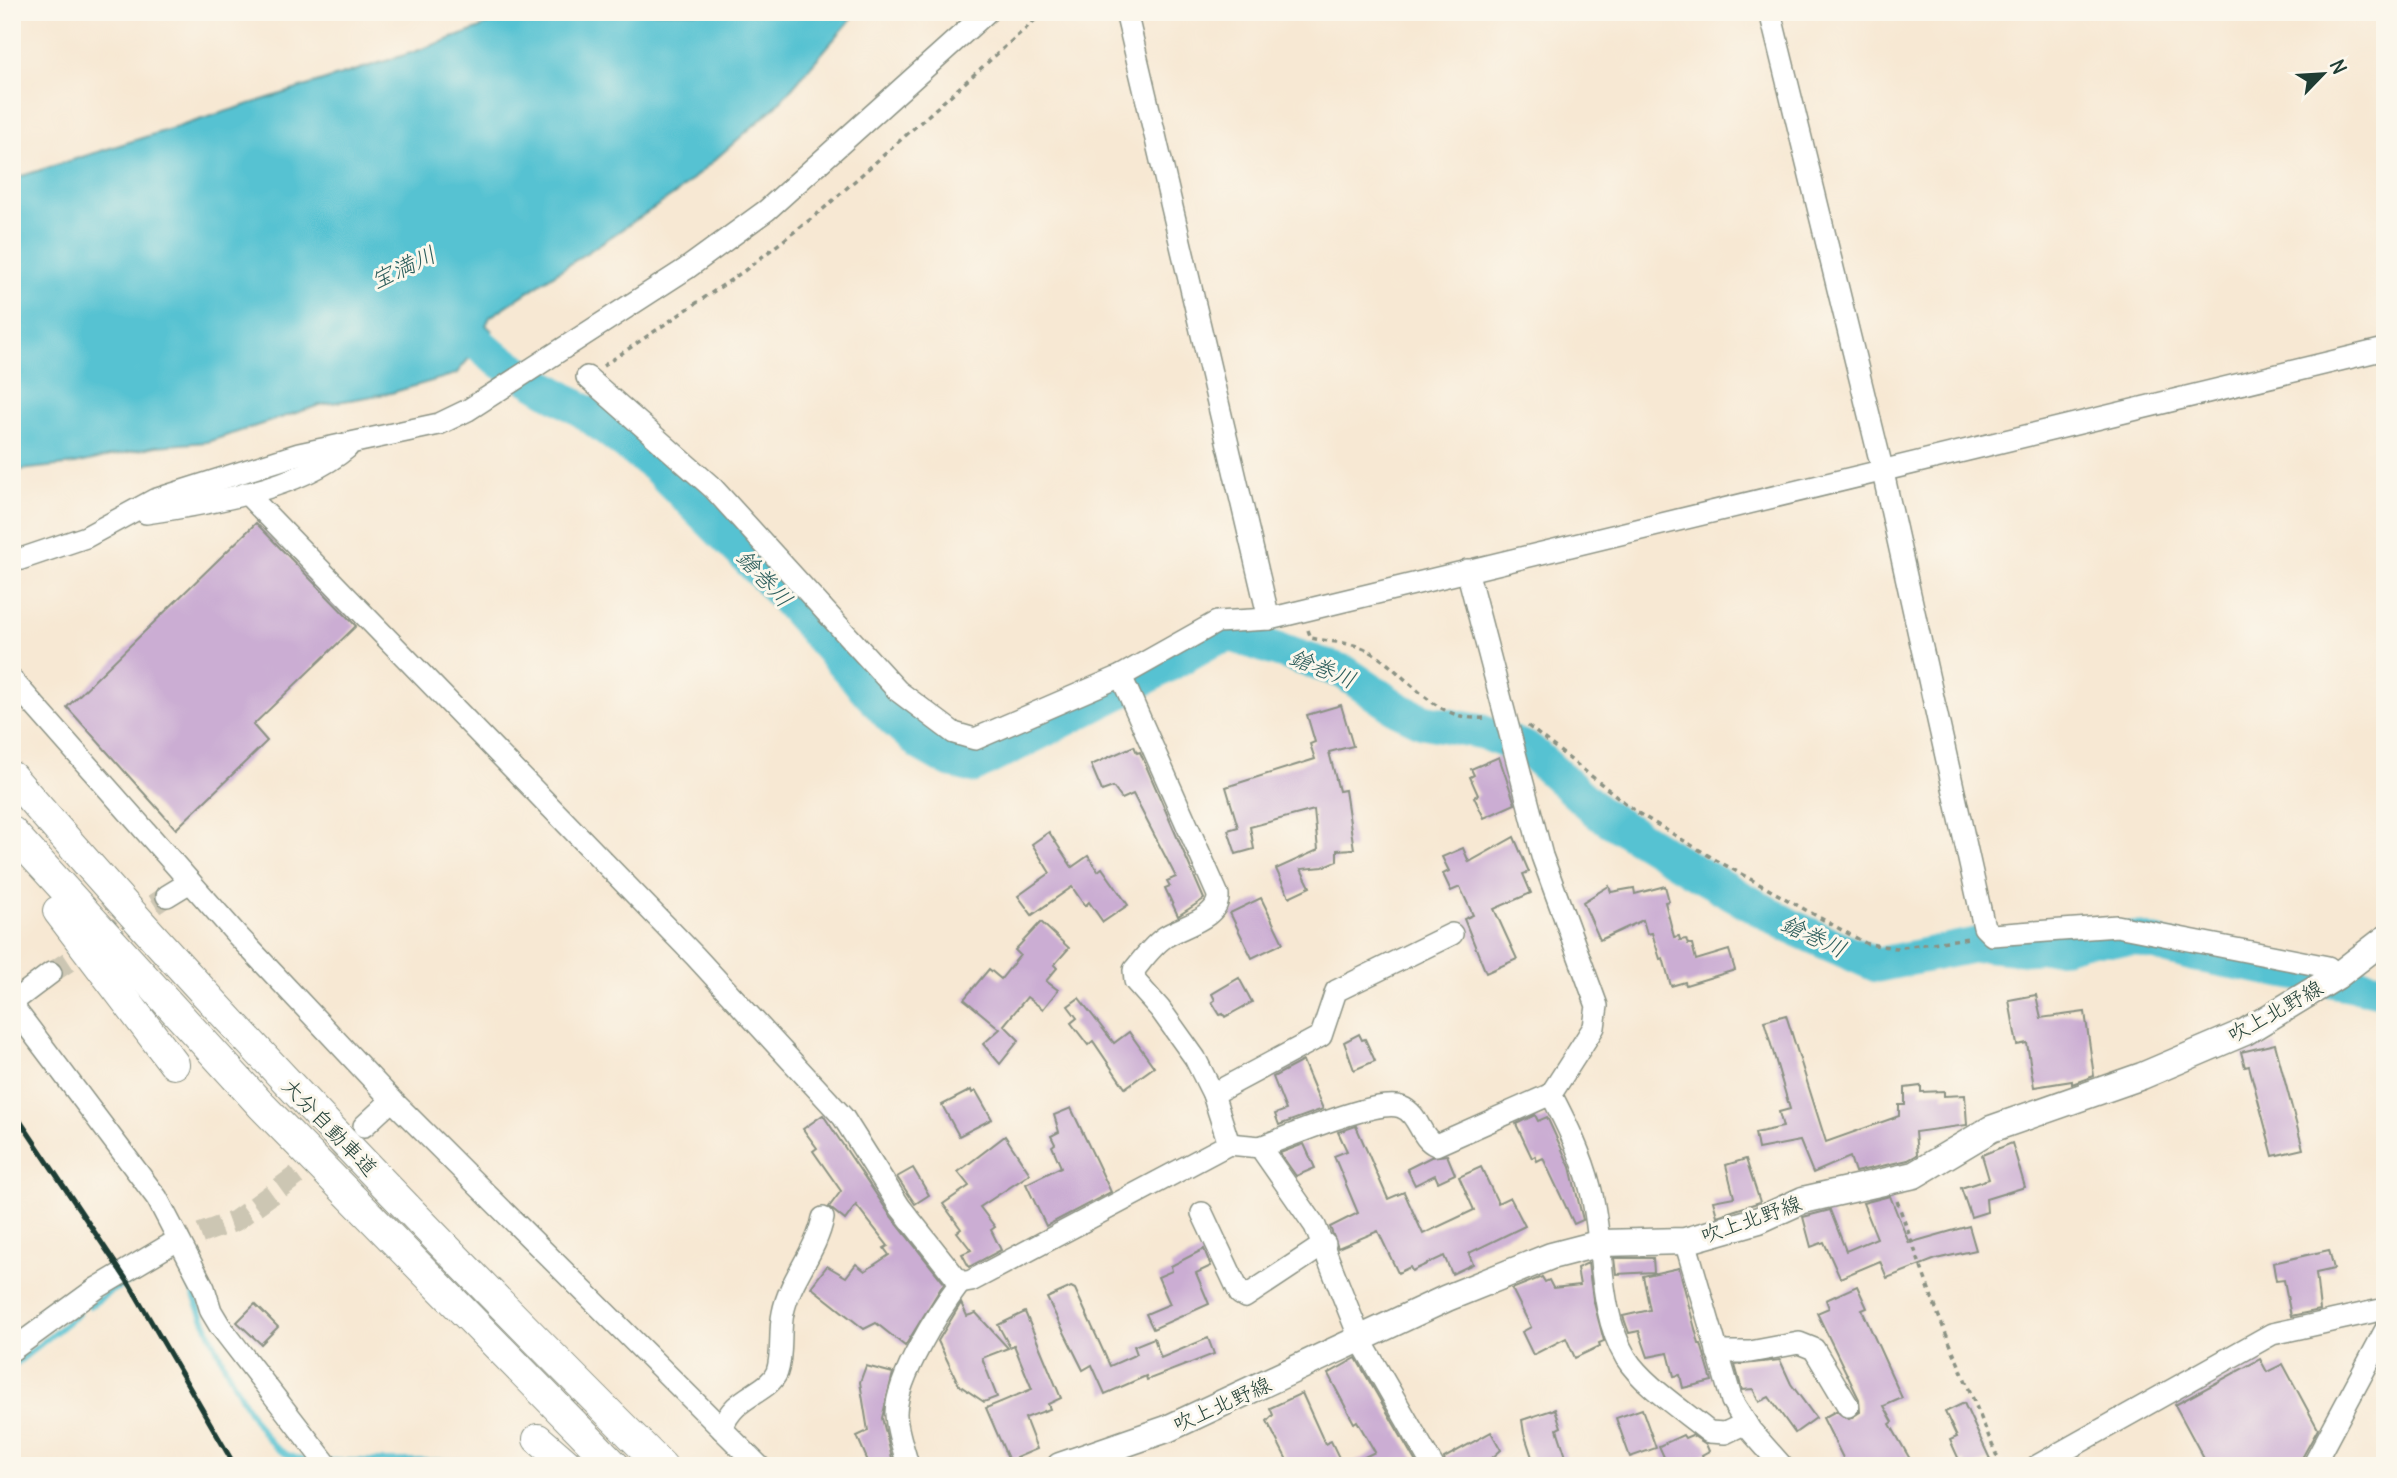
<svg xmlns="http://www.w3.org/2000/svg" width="2397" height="1478" font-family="Delius,'Klee One',sans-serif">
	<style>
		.water { fill: #57c2d2; stroke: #3b8083; stroke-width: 2 }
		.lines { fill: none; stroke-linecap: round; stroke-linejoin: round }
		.stream { stroke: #57c2d2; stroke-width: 6 }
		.river { stroke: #57c2d2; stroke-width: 35 }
		.building { fill: #cbadd3 }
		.minor-tunnel { stroke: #ccc6b3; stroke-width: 21; stroke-dasharray: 21 10; stroke-linecap: butt }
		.minor-casing { stroke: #8b9284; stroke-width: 24 }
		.major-casing { stroke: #8b9284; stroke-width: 29 }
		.highway-casing { stroke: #8b9284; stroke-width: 32 }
		.path { stroke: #8b9284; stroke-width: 3.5; stroke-dasharray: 5 5; stroke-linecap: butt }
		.minor { stroke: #fff; stroke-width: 21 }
		.major { stroke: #fff; stroke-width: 26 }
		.highway { stroke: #fff; stroke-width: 30 }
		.rail { stroke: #1f3d34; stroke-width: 5 }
		.labels { text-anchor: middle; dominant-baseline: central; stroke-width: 6; stroke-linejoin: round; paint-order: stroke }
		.street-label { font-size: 21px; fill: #1f3d34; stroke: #fbf7ec }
		.water-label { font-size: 23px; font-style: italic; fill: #2d5e5c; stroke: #fbf7ec }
	</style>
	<rect width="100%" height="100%" fill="#fbf7ec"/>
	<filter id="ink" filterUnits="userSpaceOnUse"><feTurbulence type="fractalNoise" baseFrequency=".0143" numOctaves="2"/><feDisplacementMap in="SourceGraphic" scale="14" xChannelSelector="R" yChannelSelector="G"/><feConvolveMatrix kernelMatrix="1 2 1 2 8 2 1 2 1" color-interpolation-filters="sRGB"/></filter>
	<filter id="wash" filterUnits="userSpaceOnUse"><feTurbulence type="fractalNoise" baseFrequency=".00686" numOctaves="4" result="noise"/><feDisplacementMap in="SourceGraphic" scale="28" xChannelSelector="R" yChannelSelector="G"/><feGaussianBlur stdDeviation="1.57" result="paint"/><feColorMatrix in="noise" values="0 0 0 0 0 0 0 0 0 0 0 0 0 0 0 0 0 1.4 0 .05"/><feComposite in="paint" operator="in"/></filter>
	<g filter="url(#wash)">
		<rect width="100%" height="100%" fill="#f7e8d3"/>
		<path class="water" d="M507,12H854L849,22L777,105L678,192L490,317L486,325L492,331L456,374L391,393L320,405L207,442L156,446L75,464L12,471V179L411,53L478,29Z"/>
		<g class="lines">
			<g class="stream">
				<path d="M185,1272C199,1311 248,1426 278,1449C289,1457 306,1463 319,1462"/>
				<path d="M90,1306L113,1290L153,1270L157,1260"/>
				<path d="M12,1367L78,1314"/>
				<path d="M330,1461H459L474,1466"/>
			</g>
			<path class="river" d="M445,313L494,357L585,412L657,467L773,584L890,716L921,744L951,761L973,766L1127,688L1212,640L1232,635L1344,672L1398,709L1423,721L1482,732L1529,750L1599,813L1692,870L1792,927L1877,965L1981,944L2022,948L2064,945L2090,938L2138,939L2192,954L2385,990"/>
		</g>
		<g id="blocks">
			<g class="building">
				<path d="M256,523L356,626L253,725L267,741L176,829L67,707Z"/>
				<path d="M1341,705L1353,746L1329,752L1339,791L1345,790L1354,849L1337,850V861L1323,867L1301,869L1310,887L1289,897L1276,869L1318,850L1314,810L1250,827L1254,849L1236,854L1228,830L1238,827L1226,787L1315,759L1310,744L1315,742L1307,715Z"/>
				<path d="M1134,746L1137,753L1140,752L1204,899L1178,916L1165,888L1170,886L1167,881L1176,877L1133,794L1122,799L1113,787L1102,791L1091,765Z"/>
				<path d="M1499,757L1515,804L1484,818L1474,797L1478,795L1470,777L1474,775L1471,769Z"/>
				<path d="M1049,832L1072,867L1088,856L1098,871L1102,868L1128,905L1103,922L1089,902L1085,906L1072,887L1032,915L1018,896L1050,873L1032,844Z"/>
				<path d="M1514,837L1529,872L1523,874L1531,893L1494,909L1517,959L1486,973L1464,919L1473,915L1460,887L1451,891L1443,874L1449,871L1442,857L1463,848L1469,862Z"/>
				<path d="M1609,886L1611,892L1634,888L1635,894L1665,886L1669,901L1665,902L1674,937L1679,936L1680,940L1686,939L1688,944H1692L1696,960L1729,950L1735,970L1686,985L1685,982L1671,986L1663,958L1660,959L1652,933L1647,934L1643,920L1600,940L1583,902Z"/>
				<path d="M1261,898L1283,943L1252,958L1230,913Z"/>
				<path d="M1041,922L1069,948L1054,965L1057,968L1046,981L1058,990L1043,1009L1027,997L1004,1025L1019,1040L1000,1064L983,1044L1000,1029L964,999L989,969L1001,979L1020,955L1015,950Z"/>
				<path d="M1239,978L1252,1002L1225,1017L1223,1014L1220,1015L1212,1002L1215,1000L1212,994Z"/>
				<path d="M2036,995L2041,1018L2085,1012L2094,1076L2072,1084V1081L2034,1087L2027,1043L2017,1045L2009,1000Z"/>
				<path d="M1079,998L1114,1043L1129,1032L1154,1067L1125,1088L1093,1041L1088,1045L1071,1023L1077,1018L1068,1006Z"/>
				<path d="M1786,1015L1826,1142L1899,1116V1105H1905V1088L1921,1086V1092L1944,1091V1096L1965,1095L1967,1125L1915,1132L1917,1155L1908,1160L1855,1172L1850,1157L1813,1173L1800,1141L1758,1149L1755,1133L1783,1127L1779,1112L1790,1109L1764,1021Z"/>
				<path d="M1359,1034L1362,1040L1365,1039L1375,1061L1354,1070L1344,1042Z"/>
				<path d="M2275,1044L2303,1149L2273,1156L2249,1066L2245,1067L2241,1052Z"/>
				<path d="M1303,1061L1323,1109L1279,1125L1275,1114L1286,1110L1273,1077Z"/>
				<path d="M971,1090L972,1093L976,1091L992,1119L959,1136L942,1105Z"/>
				<path d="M1071,1108L1111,1192L1046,1226L1026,1184L1061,1167L1052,1146L1055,1144L1051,1136L1059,1132L1054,1115Z"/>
				<path d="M823,1115L890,1215L944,1283L905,1346L876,1323L864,1329L811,1287L827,1266L846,1277L856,1264L865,1271L889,1255L884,1248L888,1246L856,1205L845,1220L829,1207L841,1191L813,1151L817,1148L803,1129Z"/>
				<path d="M1535,1115L1538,1121L1547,1117L1570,1167L1583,1220L1574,1224L1543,1158L1537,1161L1535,1156L1532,1158L1516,1124Z"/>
				<path d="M1356,1126L1388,1199L1404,1192L1423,1234L1474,1210L1459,1177L1481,1167L1498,1203L1510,1197L1525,1226L1471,1252L1469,1254L1473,1264L1452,1274L1444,1256L1412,1271L1410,1267L1398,1273L1378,1231L1338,1248L1330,1227L1358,1213L1334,1156L1347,1151L1338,1132Z"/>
				<path d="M1005,1136L1030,1174L980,1207L995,1227L991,1230L1001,1250L969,1267L962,1254L971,1250L957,1232L961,1229L943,1204L969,1186L958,1172Z"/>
				<path d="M2012,1143L2025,1187L1986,1199L1987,1212L1971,1217L1961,1188L1989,1179L1982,1155Z"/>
				<path d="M1304,1144L1315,1168L1296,1176L1280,1153Z"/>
				<path d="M1447,1155L1455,1174L1438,1182L1435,1175L1415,1185L1407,1169L1431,1157Z"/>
				<path d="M1746,1159L1760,1202L1717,1216L1713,1201L1734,1197L1726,1165Z"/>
				<path d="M913,1168L929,1195L915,1204L897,1177Z"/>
				<path d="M1890,1196L1909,1243L1969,1226L1976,1250L1936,1259L1887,1278L1880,1261L1840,1278L1824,1242L1811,1247L1803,1217L1830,1210L1846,1251L1877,1238L1863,1203Z"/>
				<path d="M1204,1249L1211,1266L1196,1273L1209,1304L1153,1329L1146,1314L1170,1304L1158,1277L1172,1271L1171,1266Z"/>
				<path d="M2329,1250L2334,1269L2316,1273L2320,1310L2291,1316L2284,1280L2276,1281L2273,1263Z"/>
				<path d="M1614,1258H1653L1654,1272L1616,1274Z"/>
				<path d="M1588,1263L1593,1299L1604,1341L1599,1343L1600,1346L1575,1358L1566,1338L1533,1355L1522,1332L1531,1327L1512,1289L1542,1277L1545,1282L1549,1280L1553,1288L1580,1285L1577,1268Z"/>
				<path d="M1679,1268L1699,1344H1701L1712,1381L1683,1388L1680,1375L1674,1376L1668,1353L1648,1357L1639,1331L1629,1333L1623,1316L1650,1310L1643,1276Z"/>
				<path d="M1857,1286L1867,1308L1862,1310L1902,1398L1884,1406L1893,1422L1890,1424L1914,1466H1847L1823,1418L1836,1411L1849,1419L1860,1412L1859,1399L1817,1313L1829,1308L1826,1300Z"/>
				<path d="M1071,1287L1075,1289L1110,1366L1137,1354L1134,1346L1154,1338L1161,1358L1208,1338L1214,1354L1147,1380L1146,1376L1105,1394L1092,1365L1083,1370L1047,1298Z"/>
				<path d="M961,1303L967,1316L976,1313L1008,1348L982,1358L997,1397L984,1402L959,1385L938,1341Z"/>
				<path d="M255,1304L278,1327L261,1344L237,1322Z"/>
				<path d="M1025,1312L1061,1398L1048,1404L1050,1409L1025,1418L1037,1449L1009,1461L986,1408L1032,1389L1014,1345L1010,1347L998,1325Z"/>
				<path d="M1356,1358L1418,1466H1346L1375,1452L1357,1421L1354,1423L1328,1374Z"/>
				<path d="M2260,1359L2267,1372L2283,1364L2318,1429L2302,1458L2288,1466H2208L2175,1405Z"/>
				<path d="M1780,1360L1791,1384L1816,1418L1795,1433L1769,1397L1759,1402L1753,1389L1742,1390L1735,1365Z"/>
				<path d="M866,1366L893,1373L882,1418L894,1466H870L857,1436L868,1431L860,1382Z"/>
				<path d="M1302,1393L1325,1444L1331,1441L1343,1466H1290L1267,1421L1273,1415L1270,1408Z"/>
				<path d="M1964,1403L1990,1459L1976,1466H1966L1964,1460L1960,1462L1950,1440L1957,1437L1945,1412Z"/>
				<path d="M1555,1409L1561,1427L1557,1429L1569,1466H1548L1546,1460L1534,1463L1524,1433L1522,1420Z"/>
				<path d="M1642,1409L1656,1448L1630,1457L1616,1418Z"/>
				<path d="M1491,1432L1501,1450L1491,1459L1479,1466H1446L1444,1458Z"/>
				<path d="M1683,1435L1685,1438L1692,1435L1706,1444L1709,1451L1702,1455L1704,1460L1692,1466H1668L1659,1446Z"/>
			</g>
		</g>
	</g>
	<g filter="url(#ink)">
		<use href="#blocks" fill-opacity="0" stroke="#8b9284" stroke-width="2"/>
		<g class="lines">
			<g class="minor-tunnel">
				<path d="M51,973L167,896"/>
				<path d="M171,1244L235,1221L353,1134"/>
			</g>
			<defs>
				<g id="minor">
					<path d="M1126,12L1269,619"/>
					<path d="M1770,12L1882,468L1984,927L1992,935L2117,926L2328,967L2337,976"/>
					<path d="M587,377L713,488L898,691L954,733L975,739L1121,676L1217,622L1269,619L2385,349"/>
					<path d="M246,493L695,956L843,1117L900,1207L960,1283L971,1281L1229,1144L1260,1147L1315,1226L1361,1341L1433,1466"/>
					<path d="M146,513C207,504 299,489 347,448"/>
					<path d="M12,562L86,537L154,500L299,454L439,424L468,410L686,269L767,210L987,12"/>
					<path d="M1467,570L1542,856L1597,1006L1594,1027L1551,1094C1566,1123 1582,1155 1590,1187C1605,1243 1596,1307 1626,1358C1643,1385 1685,1412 1709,1432L1725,1433L1746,1423"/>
					<path d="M1121,676L1218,895C1220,918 1182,926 1165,937C1153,945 1143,959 1134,970L1135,981L1160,1009L1195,1058L1213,1094L1229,1144"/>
					<path d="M12,680L238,936L392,1100L759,1466"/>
					<path d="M167,896L190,882"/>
					<path d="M51,973L14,1001L17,1012L157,1198L204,1288L211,1311L220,1326L328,1466"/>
					<path d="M1213,1094L1321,1036L1336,991L1452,934"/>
					<path d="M364,1126L392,1100"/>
					<path d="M1260,1147C1288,1137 1377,1098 1401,1107C1420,1114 1419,1138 1436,1145L1551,1094"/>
					<path d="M1202,1213L1240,1294L1245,1297L1325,1244"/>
					<path d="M1685,1241L1732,1401L1751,1431L1782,1466"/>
					<path d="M12,1350L97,1288L171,1244"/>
					<path d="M1717,1352H1750L1799,1343L1814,1349L1848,1406"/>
					<path d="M722,1429C733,1395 768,1394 777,1372C783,1355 779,1331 783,1313C790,1278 816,1253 823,1218"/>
					<path d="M908,1466C904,1449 896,1430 896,1413C897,1377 938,1312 960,1283"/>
					<path d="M2037,1466L2272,1334L2385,1309"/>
					<path d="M2313,1466L2385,1331"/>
				</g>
				<path id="major" d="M1060,1466L1167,1429L1447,1298L1551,1256L1601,1243L1685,1241L1759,1220L1803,1200L1914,1175L1991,1129L2142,1076L2245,1032L2337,976L2385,939"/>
				<g id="highway">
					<path d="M12,777C218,1016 438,1243 662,1466"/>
					<path d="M12,832L261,1105L615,1466"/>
					<path d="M58,911L174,1064"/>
					<path d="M538,1439L569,1466"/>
				</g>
			</defs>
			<use href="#minor" class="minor-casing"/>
			<use href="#major" class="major-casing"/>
			<use href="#highway" class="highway-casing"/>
			<g class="path">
				<path d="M603,366L744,271L821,211L1044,12"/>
				<path d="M1308,630L1311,638C1328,642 1354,642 1369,651C1408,673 1433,722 1484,718"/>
				<path d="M1528,726L1638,813L1716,860L1867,944L1896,948L1969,938"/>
				<path d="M1897,1201L1939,1317L2001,1466"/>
			</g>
			<use href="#minor" class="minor"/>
			<use href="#major" class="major"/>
			<use href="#highway" class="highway"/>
			<path class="rail" d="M12,1109L130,1285L235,1466"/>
		</g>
	</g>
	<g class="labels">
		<g class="street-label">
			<text transform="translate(2275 1011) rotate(-29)">吹上北野線</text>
			<text transform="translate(330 1127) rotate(46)">大分自動車道</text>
			<text transform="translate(1751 1219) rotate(-19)">吹上北野線</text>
			<text transform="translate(1222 1404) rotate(-24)">吹上北野線</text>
		</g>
		<g class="water-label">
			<text transform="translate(403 267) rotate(-25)">宝満川</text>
			<text transform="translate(765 578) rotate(47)">鎗巻川</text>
			<text transform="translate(1323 668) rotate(22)">鎗巻川</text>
			<text transform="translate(1814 936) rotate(25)">鎗巻川</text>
		</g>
	</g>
	<rect width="2397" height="1478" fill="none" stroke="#fbf7ec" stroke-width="42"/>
	<g transform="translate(2323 74) rotate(65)" stroke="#fbf7ec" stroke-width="5" paint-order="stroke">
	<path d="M0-5L12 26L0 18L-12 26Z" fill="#1f3d34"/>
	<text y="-10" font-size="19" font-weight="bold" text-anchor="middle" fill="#1f3d34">N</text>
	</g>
</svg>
